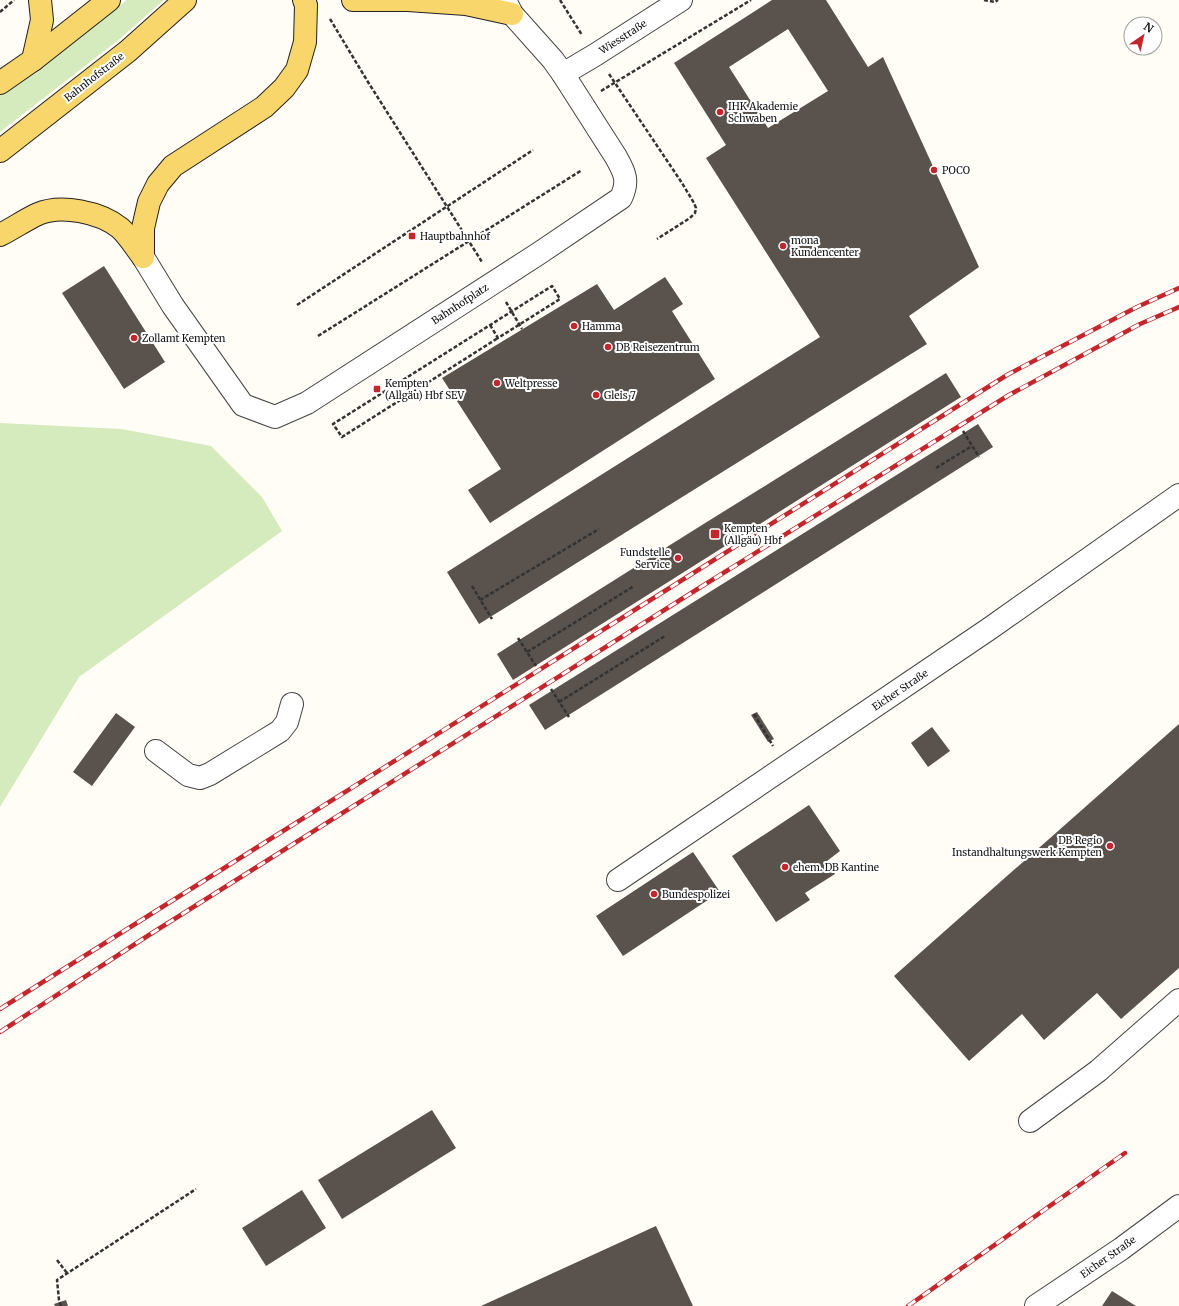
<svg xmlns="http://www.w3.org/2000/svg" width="1179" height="1306" font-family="Merriweather,serif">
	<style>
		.green { fill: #d5ebbd }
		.building { fill: #5a524d; fill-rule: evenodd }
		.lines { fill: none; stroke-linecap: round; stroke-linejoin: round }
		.minor-casing { stroke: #444; stroke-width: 24 }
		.major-casing { stroke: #222; stroke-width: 24 }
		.path { stroke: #333; stroke-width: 2.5; stroke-dasharray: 4 2; stroke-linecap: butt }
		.minor { stroke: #fff; stroke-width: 22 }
		.major { stroke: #f9d66b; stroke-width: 22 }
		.rail-casing { stroke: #c4262e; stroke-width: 4.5 }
		.rail { stroke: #fff; stroke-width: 3; stroke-dasharray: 9; stroke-linecap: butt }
		.poi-dot { fill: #c4262e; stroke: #fff; stroke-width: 1.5 }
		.labels { text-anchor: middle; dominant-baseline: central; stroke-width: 4; stroke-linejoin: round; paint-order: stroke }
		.street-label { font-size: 10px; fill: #111; stroke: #fff }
		.poi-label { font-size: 10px; fill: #111; stroke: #fff; text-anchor: start }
	</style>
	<rect width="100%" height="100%" fill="#fffdf5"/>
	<g class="green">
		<path d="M127,0H164L117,41L0,132V95L37,70Z"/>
		<path d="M0,423L122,429L211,446L262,497L282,531L79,677L0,807Z"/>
	</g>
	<g class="building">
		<path d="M772,0H826L868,67L883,57L979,267L909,316L836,362L909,316L927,344L479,624L447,572L820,337L706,158L726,145L674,63ZM788,29L828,91L768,128L729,67Z"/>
		<path d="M104,266L165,362L124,389L62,293Z"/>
		<path d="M665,277L683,304L672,311L715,379L490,523L468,490L501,469L442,378L597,284L614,310Z"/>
		<path d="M946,373L961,397L513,680L497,654L694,530Z"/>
		<path d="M978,424L993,447L545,730L529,705Z"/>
		<path d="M757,712L774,739L768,742L751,715Z"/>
		<path d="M116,713L135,727L92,786L73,772Z"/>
		<path d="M1179,724V968L1121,1019L1097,993L1044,1040L1022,1014L969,1061L894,976Z"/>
		<path d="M932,727L950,751L928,767L911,743Z"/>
		<path d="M809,805L840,851L827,861L835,874L805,893L810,900L776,922L732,856Z"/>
		<path d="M693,852L720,892L623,956L596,916Z"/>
		<path d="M432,1110L456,1148L342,1219L318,1180Z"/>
		<path d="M302,1190L326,1228L266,1266L242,1228Z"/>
		<path d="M656,1226L693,1306H481Z"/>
		<path d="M1112,1291L1136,1306H1102Z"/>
		<path d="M66,1300L68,1306H55L54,1304Z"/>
	</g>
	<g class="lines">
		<defs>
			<g id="minor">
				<path d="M563,74L595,55L681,0"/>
				<path d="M143,257L173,306L243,405L275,417L307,403L538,254L621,198C629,181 625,173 616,157L563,74L553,60L512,14L505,0"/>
				<path d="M156,751L188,775L200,778L210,774L280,731L287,722L292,704"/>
				<path d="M618,880L989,629L1179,495"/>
				<path d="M1030,1121L1098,1071L1179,1000"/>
				<path d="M1036,1306L1121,1249L1179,1206"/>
			</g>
			<g id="major">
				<path d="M353,0H408L466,4L512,14"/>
				<path d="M33,60L42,20L40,0"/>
				<path d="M0,83L33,60L109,0"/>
				<path d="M0,151L128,51L185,0"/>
				<path d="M0,235C12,229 25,220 38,214C61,204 100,212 120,228C128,235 136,248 143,257"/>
				<path d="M143,257V228L149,202L158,184L173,166L264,107L284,88L297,70L305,42L306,5L304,0"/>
			</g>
		</defs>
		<use href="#minor" class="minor-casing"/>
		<use href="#major" class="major-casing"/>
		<g class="path">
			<path d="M560,0L582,35"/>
			<path d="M984,0L995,2L998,0"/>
			<path d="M0,12L14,0"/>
			<path d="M330,19L368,82L482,262"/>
			<path d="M609,74L682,183L694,203L696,208L695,213L690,218L657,239"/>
			<path d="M601,91L751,0"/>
			<path d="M506,302L522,329"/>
			<path d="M297,305L533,150"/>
			<path d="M490,325L498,338L560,299L552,286L333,424L342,437L498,338"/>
			<path d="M318,336L582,170"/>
			<path d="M377,389L380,395"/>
			<path d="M963,431L979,457"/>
			<path d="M936,468L972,446"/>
			<path d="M472,586L492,619"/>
			<path d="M480,600L599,529"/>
			<path d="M518,638L536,666"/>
			<path d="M527,652L634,586"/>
			<path d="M551,689L569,717"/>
			<path d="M559,702L665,636"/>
			<path d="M754,714L773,746"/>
			<path d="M57,1260L67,1273"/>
			<path d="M61,1306L59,1300L57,1280L196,1189"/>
		</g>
		<use href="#minor" class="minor"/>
		<use href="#major" class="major"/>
		<defs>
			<g id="rail">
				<path d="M0,1009L687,577L1007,375L1137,307L1179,288"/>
				<path d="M0,1032L149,935L696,590L1009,395L1140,324L1179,307"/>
				<path d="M908,1306L1125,1153"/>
			</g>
		</defs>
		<use href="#rail" class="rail-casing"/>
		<use href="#rail" class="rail"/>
	</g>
	<g class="poi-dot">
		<circle cx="720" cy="112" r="4"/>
		<circle cx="934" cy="170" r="4"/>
		<rect x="408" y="232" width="8" height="8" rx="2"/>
		<circle cx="783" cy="246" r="4"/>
		<circle cx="574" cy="326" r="4"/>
		<circle cx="134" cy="338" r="4"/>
		<circle cx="608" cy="347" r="4"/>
		<circle cx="497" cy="383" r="4"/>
		<rect x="373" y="385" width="8" height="8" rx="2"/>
		<circle cx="596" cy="395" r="4"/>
		<rect x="710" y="529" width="10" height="10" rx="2"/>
		<circle cx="678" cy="558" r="4"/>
		<circle cx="1110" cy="846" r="4"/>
		<circle cx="785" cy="867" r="4"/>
		<circle cx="654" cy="894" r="4"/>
	</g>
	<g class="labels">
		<g class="street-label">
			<text transform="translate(623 37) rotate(-33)">Wiesstraße</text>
			<text transform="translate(94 77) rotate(-38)">Bahnhofstraße</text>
			<text transform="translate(460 304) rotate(-33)">Bahnhofplatz</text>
			<text transform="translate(900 690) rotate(-34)">Eicher Straße</text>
			<text transform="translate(1108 1257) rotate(-35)">Eicher Straße</text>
		</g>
		<g class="poi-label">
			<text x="728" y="106">IHK Akademie<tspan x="728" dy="12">Schwaben</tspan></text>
			<text x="942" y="170">POCO</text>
			<text x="420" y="236">Hauptbahnhof</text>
			<text x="791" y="240">mona<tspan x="791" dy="12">Kundencenter</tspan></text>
			<text x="582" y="326">Hamma</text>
			<text x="142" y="338">Zollamt Kempten</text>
			<text x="616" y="347">DB Reisezentrum</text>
			<text x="385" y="383">Kempten<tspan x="385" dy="12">(Allgäu) Hbf SEV</tspan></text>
			<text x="505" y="383">Weltpresse</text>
			<text x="604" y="395">Gleis 7</text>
			<text x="724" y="528">Kempten<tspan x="724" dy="12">(Allgäu) Hbf</tspan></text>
			<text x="670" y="552" text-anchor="end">Fundstelle<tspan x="670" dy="12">Service</tspan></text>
			<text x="1102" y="840" text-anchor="end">DB Regio<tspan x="1102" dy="12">Instandhaltungswerk Kempten</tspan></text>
			<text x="793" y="867">ehem. DB Kantine</text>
			<text x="662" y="894">Bundespolizei</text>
		</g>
	</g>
	<g transform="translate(1143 36) rotate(34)"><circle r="19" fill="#ffffff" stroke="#a0a0a0"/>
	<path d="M0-3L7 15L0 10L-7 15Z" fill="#c4262e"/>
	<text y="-6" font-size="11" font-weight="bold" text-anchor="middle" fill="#111111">N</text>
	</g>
</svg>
